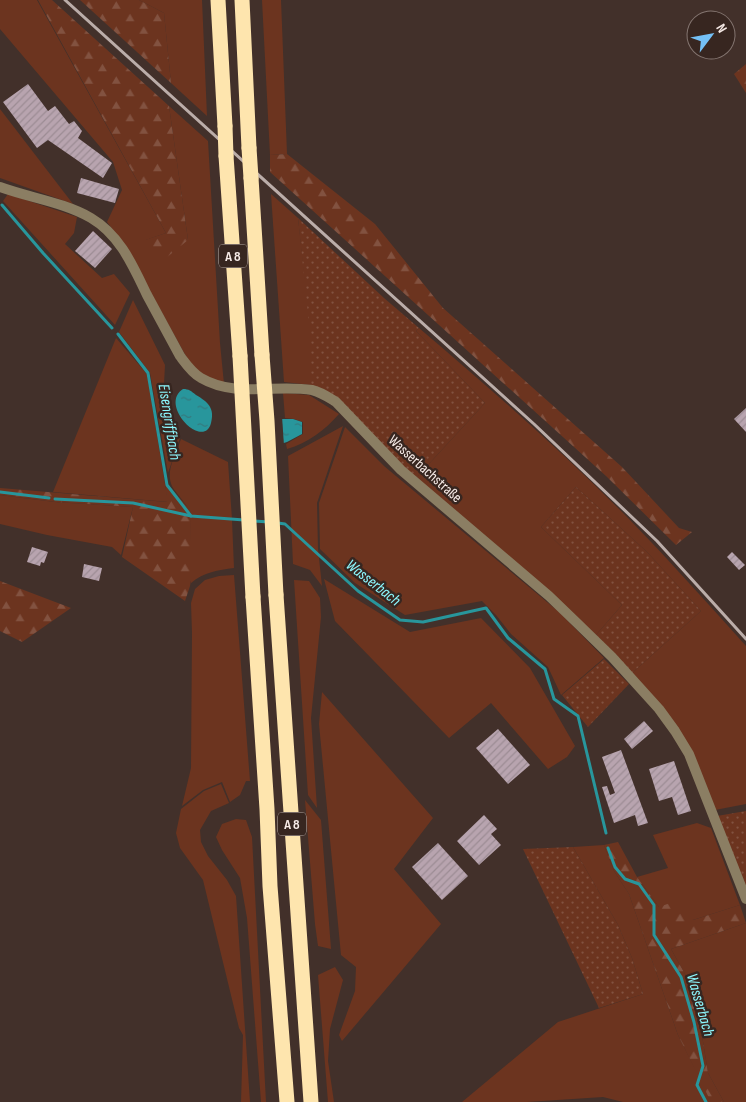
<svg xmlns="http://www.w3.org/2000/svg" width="746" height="1102" font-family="'Sofia Sans Condensed',sans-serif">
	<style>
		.grass { fill: #6c341f }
		.forest { fill: url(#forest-firs) }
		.garden { fill: url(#garden-dots) }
		.water { fill: url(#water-ripples) }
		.pier { fill: #42302a }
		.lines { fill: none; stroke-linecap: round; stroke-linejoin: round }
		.stream { stroke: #28969c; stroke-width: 3 }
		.building { fill: url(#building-hatch) }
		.minor { stroke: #8b7e63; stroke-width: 10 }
		.motorway { stroke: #fee5ae; stroke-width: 15 }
		.rail { stroke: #bbada9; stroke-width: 3 }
		.motorway-bridge { stroke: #fee5ae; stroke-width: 15 }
		.labels { text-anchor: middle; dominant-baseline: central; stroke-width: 5; stroke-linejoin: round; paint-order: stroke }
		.shield { fill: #372620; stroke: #bdb0ab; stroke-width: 1 }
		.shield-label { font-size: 14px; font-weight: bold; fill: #f7ebe7 }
		.street-label { font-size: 15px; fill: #f7ebe7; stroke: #372620 }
		.water-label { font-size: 16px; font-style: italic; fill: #8df8fe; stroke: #372620 }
	</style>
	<defs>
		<pattern id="forest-firs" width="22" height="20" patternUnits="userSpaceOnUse" patternTransform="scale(1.25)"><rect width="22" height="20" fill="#6c341f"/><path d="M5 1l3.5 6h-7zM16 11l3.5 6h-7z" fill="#825240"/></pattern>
		<pattern id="garden-dots" width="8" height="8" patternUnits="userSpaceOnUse" patternTransform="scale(1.25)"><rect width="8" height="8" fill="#6c341f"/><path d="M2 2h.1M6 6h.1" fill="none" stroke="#825240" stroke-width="1.8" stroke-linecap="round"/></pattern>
		<pattern id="water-ripples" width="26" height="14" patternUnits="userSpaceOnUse" patternTransform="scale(1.25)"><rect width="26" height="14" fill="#28969c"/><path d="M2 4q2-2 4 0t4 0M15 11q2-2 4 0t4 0" fill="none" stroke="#347a7e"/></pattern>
		<pattern id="building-hatch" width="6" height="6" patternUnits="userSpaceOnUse" patternTransform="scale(1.25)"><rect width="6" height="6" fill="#b8a4af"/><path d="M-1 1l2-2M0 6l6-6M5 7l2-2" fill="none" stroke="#9c8c94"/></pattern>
	</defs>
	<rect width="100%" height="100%" fill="#42302a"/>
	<g class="grass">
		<path d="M0,0H37L166,233L146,240H188L169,106L208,141L220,343L224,384L217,383L192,367L125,246L107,222L122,190L113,162L0,29Z"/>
		<path d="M139,0H202L207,116L171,83L164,13Z"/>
		<path d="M262,0H281L287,154L270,155Z"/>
		<path d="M0,109L73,204L0,178Z"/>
		<path d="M8,194L77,217L74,233L65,244L102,278L114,274L130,293L115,325L3,201Z"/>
		<path d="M271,194L298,218L311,332V385L284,382Z"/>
		<path d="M133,300L165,365L163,403L165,420L180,438L168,473L150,373L119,332Z"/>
		<path d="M419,328C492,390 564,453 630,520C670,561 708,604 746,646V804L715,810L694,755L632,673L701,611L647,552L576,487L541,527L622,605L596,635L415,479L485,403L416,331Z"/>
		<path d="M116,338L147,374L168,502L53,492Z"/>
		<path d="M283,393L309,395L339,414C325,430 308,443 287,449L286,444L303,434V422L294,419L285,418Z"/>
		<path d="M343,426L317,503L318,549L322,586L310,570L293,564L288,456Z"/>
		<path d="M345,427L384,466L559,612L604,658L561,695L548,667L511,634L496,615L482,601L405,615L355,583L320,549L319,503Z"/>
		<path d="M181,439L228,462L232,519L192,516C189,507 182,500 176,492C162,476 175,457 181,439Z"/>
		<path d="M0,495L55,502L133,507L121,555L112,547L47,535L0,524Z"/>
		<path d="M190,517L232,520L234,568C218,570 204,572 191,583Z"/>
		<path d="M234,575L250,781H246L240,795L230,802L222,782L203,790L182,806L191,768L192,633L191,603L195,589L205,580L219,576Z"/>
		<path d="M324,579L410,632L481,618L530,668L575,746L567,757L548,769L491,703L449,738L335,621Z"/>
		<path d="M294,580L309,581L320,598L321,617L311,718L317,808L308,795Z"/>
		<path d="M322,692L433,818L394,869L441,924L342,1041L339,1035L355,991L356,967L341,955L319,724Z"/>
		<path d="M221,784L229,803L211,811L200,830L201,842L208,856L227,880L236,896L250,1102H241L243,1035L239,1028L203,880L180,848L176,833L181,809L204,791Z"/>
		<path d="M305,800L321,820L331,949L318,946L315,924Z"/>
		<path d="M236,819L246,820L252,837L266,1102H261L247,918L240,878L222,850L216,837L222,824Z"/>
		<path d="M697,823L711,828L740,905L693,920L659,907L637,877L668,868L653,835Z"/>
		<path d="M604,845L614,871L629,894L678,1035L712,1102H623L603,1097L527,1102H462L558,1022L643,994L632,958L618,925L573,847Z"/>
		<path d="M746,923V1102H724L708,1073L695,992L671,949Z"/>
		<path d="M335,967L343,980L330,1029L328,1061L334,1102H328L318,975Z"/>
	</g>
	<g class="forest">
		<path d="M38,0H52L169,106L188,240L166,258L145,240L166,233Z"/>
		<path d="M80,0H139L164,13L171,83Z"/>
		<path d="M746,64V93L734,74Z"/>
		<path d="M287,154L375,224L443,308L622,467L679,528L692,532L676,545L606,476L270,172V155Z"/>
		<path d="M165,481L190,510L192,574L190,586L185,601L122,557L133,507L56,502L0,495V488L167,502Z"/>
		<path d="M0,581L71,608L22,642L0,631Z"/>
		<path d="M618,842L637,877L659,907L684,898L693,920L740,905L746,923L671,949L695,992L708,1073L724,1102H711L678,1035L629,894L614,871L604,845Z"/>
	</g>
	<g class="garden">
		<path d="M298,218L384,298L419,328L416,331L485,403L415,479L311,385L310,334Z"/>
		<path d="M576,487L647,552L701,611L632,673L596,635L622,605L541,527Z"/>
		<path d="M604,659L629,684L588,727L562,695Z"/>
		<path d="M746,811V892L717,816Z"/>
		<path d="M573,847L618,925L632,958L643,994L599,1008L523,849Z"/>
	</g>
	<g class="water">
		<path d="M183,389C189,389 191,391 196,395C208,402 215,408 211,423C204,451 158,405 183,389Z"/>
		<path d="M282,419H293L302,422V434L287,442L274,446Z"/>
	</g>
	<path class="pier" d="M282,416L284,446L275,449H264L257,443V427L268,419Z"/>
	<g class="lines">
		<g class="stream">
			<path d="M2,205L43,253L112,328"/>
			<path d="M118,334L148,373L167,485L191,516"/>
			<path d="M0,492L49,498"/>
			<path d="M55,499L133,503L191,516L244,520"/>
			<path d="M253,521L269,522"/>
			<path d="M278,523L285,524L358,591L400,620L423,622L486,608L508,638L545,669L554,699L578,716L606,833"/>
			<path d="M608,848L615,867L625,879L639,884L654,905V935L681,977L694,1022L703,1066L697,1085L706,1102"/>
		</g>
	</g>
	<g class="building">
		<path d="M28,84L48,111L55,106L69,124L74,121L82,131L78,138L112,163L103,178L48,140L37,148L3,102Z"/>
		<path d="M81,178L119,189L115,203L77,193Z"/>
		<path d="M93,231L112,249L95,268L75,251Z"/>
		<path d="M746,408V432L734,419Z"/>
		<path d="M32,547L48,552L44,563L41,562L40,566L27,562Z"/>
		<path d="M732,552L745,565L739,570L727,557Z"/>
		<path d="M84,564L102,568L99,581L82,577Z"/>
		<path d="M644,721L653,731L632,749L624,739Z"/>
		<path d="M498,729L530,765L508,784L476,748Z"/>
		<path d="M621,750L648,823L638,826L635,815L614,823L602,787L607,786L610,795L615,793L602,757Z"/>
		<path d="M674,761L691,811L678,815L672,797L659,801L649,769Z"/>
		<path d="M484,815L497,829L491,834L501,845L479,865L457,841Z"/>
		<path d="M438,843L468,876L442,900L412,867Z"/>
	</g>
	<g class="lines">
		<path class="minor" d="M0,187C30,198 63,202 91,218C120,235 133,266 147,295C158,315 169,336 180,356C186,364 192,373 201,378C235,398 275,384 312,390C321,392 328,397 336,402L401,470L549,596L576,622L612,657L659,709L675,731L689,754L746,899"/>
		<g class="motorway">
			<path d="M218,0L225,126"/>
			<path d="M242,0L249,148"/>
			<path d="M226,156L240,356"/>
			<path d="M251,178L262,355"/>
			<path d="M276,595L311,1102"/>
			<path d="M253,597L267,809L270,886L287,1102"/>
		</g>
		<path class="rail" d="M65,0L534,424L657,541L746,639"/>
		<g class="motorway-bridge">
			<path d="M225,126L226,156"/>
			<path d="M249,148L251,178"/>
			<path d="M262,355L267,421L276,595"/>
			<path d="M240,356L253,597"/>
		</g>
	</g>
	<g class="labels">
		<g class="shield">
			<rect x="219" y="244.5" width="28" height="23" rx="4"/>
			<rect x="278" y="812.5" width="28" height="23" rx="4"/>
		</g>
		<g class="shield-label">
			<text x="233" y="256">A 8</text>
			<text x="292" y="824">A 8</text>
		</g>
		<g class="street-label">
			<text transform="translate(425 469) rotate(42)">Wasserbachstraße</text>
		</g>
		<g class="water-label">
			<text transform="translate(169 422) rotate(81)">Eisengriffbach</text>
			<text transform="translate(373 583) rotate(38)">Wasserbach</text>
			<text transform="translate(700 1005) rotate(74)">Wasserbach</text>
		</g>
	</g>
	<g transform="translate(711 35) rotate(58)"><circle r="24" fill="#372620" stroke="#847570"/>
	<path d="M0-4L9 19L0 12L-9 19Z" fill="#74c0f6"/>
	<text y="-8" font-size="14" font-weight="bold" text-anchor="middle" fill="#f7ebe7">N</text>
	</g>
</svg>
